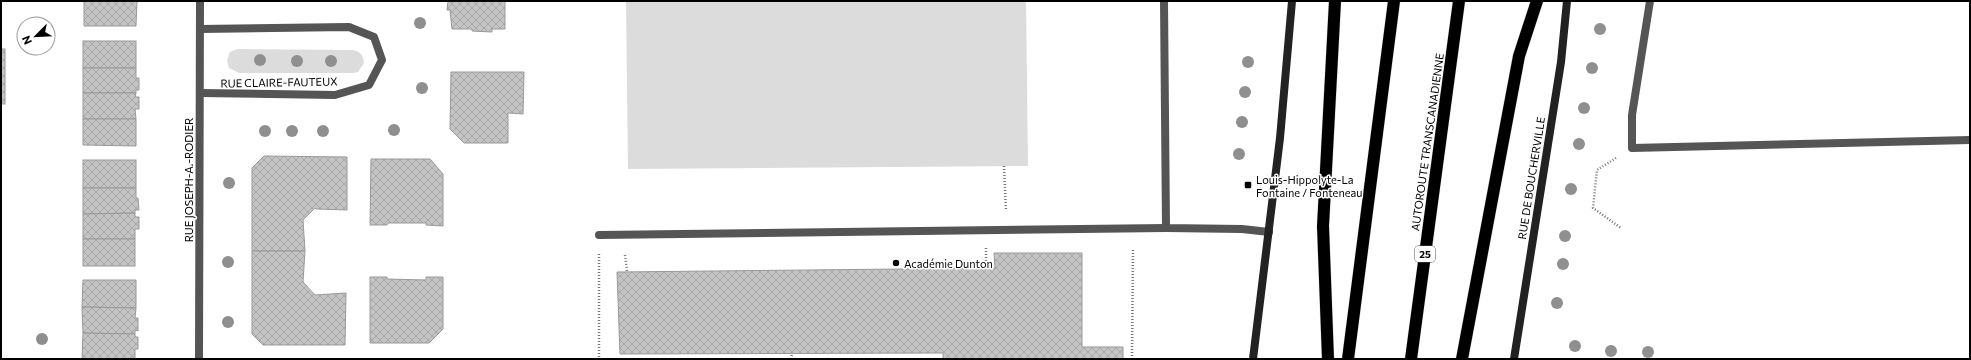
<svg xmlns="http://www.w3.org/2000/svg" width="1971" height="360" font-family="Commissioner,sans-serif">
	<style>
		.green { fill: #dcdcdc }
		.building { fill: url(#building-cross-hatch); stroke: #999 }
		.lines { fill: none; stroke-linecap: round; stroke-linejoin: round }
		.motorway-casing { stroke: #dbdbdb; stroke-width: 13 }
		.path { stroke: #777; stroke-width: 2.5; stroke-dasharray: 1 2; stroke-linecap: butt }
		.service { stroke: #555; stroke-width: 8 }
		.minor { stroke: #555; stroke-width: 8 }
		.secondary { stroke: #222; stroke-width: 8 }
		.motorway { stroke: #000; stroke-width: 12 }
		.tree { fill: #8f8f8f }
		.poi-dot { fill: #000; stroke: #fff; stroke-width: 1.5 }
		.labels { text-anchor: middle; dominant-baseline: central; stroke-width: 3; stroke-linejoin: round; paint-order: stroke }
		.shield { fill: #fff; stroke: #4c4c4c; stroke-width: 1 }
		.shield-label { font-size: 10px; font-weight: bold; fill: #000 }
		.street-label { font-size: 11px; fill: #000; stroke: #fff }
		.poi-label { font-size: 11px; fill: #000; stroke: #fff; text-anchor: start }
	</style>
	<defs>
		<pattern id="building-cross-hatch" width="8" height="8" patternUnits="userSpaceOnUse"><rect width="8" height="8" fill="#c4c4c4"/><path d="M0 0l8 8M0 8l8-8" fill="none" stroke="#a7a7a7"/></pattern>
	</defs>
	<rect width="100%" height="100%" fill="#fff"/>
	<g class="green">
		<path d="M626,1H1026L1028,166L628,169Z"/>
		<path d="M237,49L353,50C361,52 363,55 364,63L358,72L353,73H239L229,68L227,61L230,52Z"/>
	</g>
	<g class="building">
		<path d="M84,1H137L136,26H84Z"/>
		<path d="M448,1H505V29H492V32L472,31V29H452L450,10H447Z"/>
		<rect x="83" y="41" width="53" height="27"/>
		<rect x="1" y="49" width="4" height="55"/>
		<path d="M83,68H136V78H139V90H136V93H83Z"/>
		<path d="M451,72H524L523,114L508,113V143H464L450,129Z"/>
		<path d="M83,93H136L135,97H139V109H135L136,119H83Z"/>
		<path d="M83,119H136V146L83,145Z"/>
		<path d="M264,156L347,157V210L317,209L315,208L303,220L305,251H252V168Z"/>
		<path d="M371,159H430L443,174V226L426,225V223H388L387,225H370Z"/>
		<rect x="83" y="160" width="53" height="28"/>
		<path d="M83,188H136V198H138L139,210H135V213L83,214Z"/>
		<path d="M135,213V217H139V229H135V239H83V214Z"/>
		<rect x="83" y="239" width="52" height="27"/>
		<path d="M252,251H305L303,282L315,295L346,293L345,345H263L252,334Z"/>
		<path d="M994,253H1082V347H1123V359H943V353L620,354L617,272L995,268Z"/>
		<path d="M370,277H387V279L426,280V277H443V329L429,343H370Z"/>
		<path d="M83,280H136V308L82,307Z"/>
		<path d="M82,307L136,308L135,318H138V331L135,330V334L83,333Z"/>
		<path d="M83,333L135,334V337H138V349H135V359H82Z"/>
	</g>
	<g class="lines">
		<defs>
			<g id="motorway">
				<path d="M1328,359L1323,226L1335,1"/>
				<path d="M1348,359L1394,1"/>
				<path d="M1411,359L1459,1"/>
				<path d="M1462,359L1519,56L1537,1"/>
			</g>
		</defs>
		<use href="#motorway" class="motorway-casing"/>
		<g class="path">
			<path d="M1616,158L1597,170L1593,208L1621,228"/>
			<path d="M1004,166L1006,211"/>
			<path d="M986,248V268"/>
			<path d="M599,254V359"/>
			<path d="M625,255L627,271"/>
			<path d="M791,359L792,353"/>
			<path d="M1132,359L1133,248"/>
		</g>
		<g class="service">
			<path d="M1164,1L1166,228L1242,229L1269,232"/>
			<path d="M1650,1L1632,115V148L1970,140"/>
			<path d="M599,235L1166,228"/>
		</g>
		<g class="minor">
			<path d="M200,93L335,95L369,85L382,60L374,37L349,27L200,29"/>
			<path d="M199,359L200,1"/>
		</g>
		<g class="secondary">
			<path d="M1253,359L1280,138L1292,1"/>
			<path d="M1514,359L1561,62L1567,1"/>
		</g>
		<use href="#motorway" class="motorway"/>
	</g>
	<g class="tree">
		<circle cx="420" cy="23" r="6"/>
		<circle cx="1600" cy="29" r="6"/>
		<circle cx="260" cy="60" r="6"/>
		<circle cx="297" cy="61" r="6"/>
		<circle cx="331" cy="61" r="6"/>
		<circle cx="1248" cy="62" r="6"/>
		<circle cx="1592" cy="68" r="6"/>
		<circle cx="422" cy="88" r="6"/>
		<circle cx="1245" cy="92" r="6"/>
		<circle cx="1584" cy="108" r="6"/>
		<circle cx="1242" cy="122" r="6"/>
		<circle cx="394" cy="130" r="6"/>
		<circle cx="265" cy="131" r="6"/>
		<circle cx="292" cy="131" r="6"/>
		<circle cx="323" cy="131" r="6"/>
		<circle cx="1579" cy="144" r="6"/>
		<circle cx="1239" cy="154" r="6"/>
		<circle cx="229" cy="183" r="6"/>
		<circle cx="1571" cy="189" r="6"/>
		<circle cx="1565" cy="236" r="6"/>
		<circle cx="228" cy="262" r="6"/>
		<circle cx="1563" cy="264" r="6"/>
		<circle cx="1557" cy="303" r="6"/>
		<circle cx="228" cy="322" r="6"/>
		<circle cx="42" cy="339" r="6"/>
		<circle cx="1575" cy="346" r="6"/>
		<circle cx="1611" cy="351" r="6"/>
		<circle cx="1648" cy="352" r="6"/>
	</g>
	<g class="poi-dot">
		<rect x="1244" y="181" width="8" height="8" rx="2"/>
		<circle cx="896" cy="263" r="4"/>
	</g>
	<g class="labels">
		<rect class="shield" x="1415" y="246" width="20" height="16" rx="3"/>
		<g class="shield-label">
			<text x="1425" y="254">25</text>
		</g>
		<g class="street-label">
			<text transform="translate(279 82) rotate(-1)">RUE CLAIRE-FAUTEUX</text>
			<text transform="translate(1427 142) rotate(-82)">AUTOROUTE TRANSCANADIENNE</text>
			<text transform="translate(1531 178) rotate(-81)">RUE DE BOUCHERVILLE</text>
			<text transform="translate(188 180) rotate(-90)">RUE JOSEPH-A.-RODIER</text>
		</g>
		<g class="poi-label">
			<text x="1256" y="179">Louis-Hippolyte-La<tspan x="1256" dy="13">Fontaine / Fonteneau</tspan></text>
			<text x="904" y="263">Académie Dunton</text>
		</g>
	</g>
	<rect width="1971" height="360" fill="none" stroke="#000000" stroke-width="4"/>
	<g transform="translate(36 36) rotate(246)"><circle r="19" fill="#ffffff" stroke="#999999"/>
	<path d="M0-3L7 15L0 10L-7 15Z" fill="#000000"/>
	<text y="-6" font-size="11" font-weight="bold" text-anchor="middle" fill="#000000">N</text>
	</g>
</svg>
